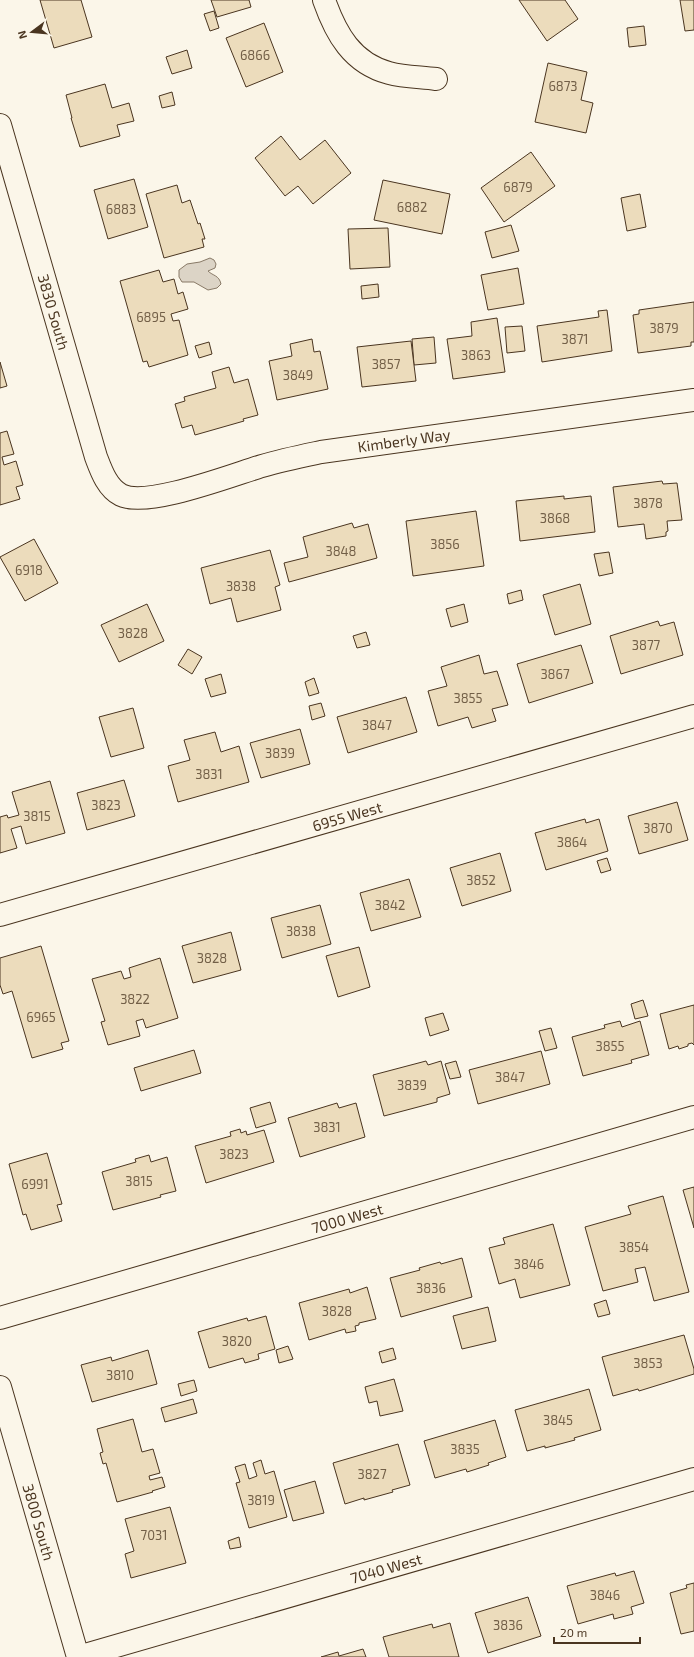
<svg xmlns="http://www.w3.org/2000/svg" width="694" height="1657" font-family="'Exo 2',sans-serif">
	<style>
		.water { fill: #dcd4c6; stroke: #887966 }
		.building { fill: #ecdcbc; stroke: #4a3520 }
		.lines { fill: none; stroke-linecap: round; stroke-linejoin: round }
		.street-casing { stroke: #4a3520; stroke-width: 24 }
		.street { stroke: #fbf6e9; stroke-width: 22 }
		.labels { text-anchor: middle; dominant-baseline: central; stroke-width: 3; stroke-linejoin: round; paint-order: stroke }
		.number-label { font-size: 13px; fill: #725f47 }
		.street-label { font-size: 15px; fill: #4a3520; stroke: #fbf6e9 }
	</style>
	<rect width="100%" height="100%" fill="#fbf6e9"/>
	<path class="water" d="M210,258L214,260L216,264L215,268L208,271C213,276 219,275 221,284L217,288L208,290L194,282H182L179,277V270L187,264L200,262Z"/>
	<g class="building">
		<path d="M40,0H81L92,37L54,48Z"/>
		<path d="M211,0H249L251,7L217,17Z"/>
		<path d="M519,0H565L578,19L547,41Z"/>
		<path d="M680,0H694V30L685,31Z"/>
		<path d="M214,11L219,28L210,31L204,14Z"/>
		<path d="M264,23L283,72L246,87L226,38Z"/>
		<path d="M644,26L646,45L629,47L627,28Z"/>
		<path d="M187,50L192,68L172,74L166,57Z"/>
		<path d="M548,63L587,72L581,100L593,103L586,133L535,122Z"/>
		<path d="M105,84L112,108L129,103L134,121L117,125L120,136L80,147L71,118H72L66,95Z"/>
		<path d="M172,92L175,105L162,108L159,96Z"/>
		<path d="M281,136L300,160L325,140L351,173L313,204L298,186L285,196L255,158Z"/>
		<path d="M531,152L555,186L504,222L481,188Z"/>
		<path d="M134,179L148,227L108,239L94,190Z"/>
		<path d="M383,180L450,194L442,234L374,220Z"/>
		<path d="M177,185L182,203L190,200L198,224L200,223L205,239H202L204,247L164,258L146,194Z"/>
		<path d="M640,194L646,227L627,231L621,198Z"/>
		<path d="M511,225L519,251L492,258L485,232Z"/>
		<path d="M388,228L390,267L350,269L348,229Z"/>
		<path d="M518,268L524,304L488,310L481,275Z"/>
		<path d="M159,270L163,282L174,279L178,294L183,292L188,309L171,314L173,321L179,320L188,355L149,367L147,361L143,362L120,281Z"/>
		<path d="M378,284L379,297L362,299L361,286Z"/>
		<path d="M694,302V342H691V346L638,353L633,315L639,314V310Z"/>
		<path d="M607,310L612,351L542,362L537,326L599,317L598,311Z"/>
		<path d="M497,318L505,372L453,379L447,339L472,336L471,322Z"/>
		<path d="M522,326L525,351L507,353L505,327Z"/>
		<path d="M434,337L436,363L414,365L412,339Z"/>
		<path d="M312,339L314,352L320,351L328,389L277,400L269,361L292,356L290,344Z"/>
		<path d="M411,341L416,381L362,387L357,347Z"/>
		<path d="M209,342L212,354L199,358L195,346Z"/>
		<path d="M0,362L7,386L0,388Z"/>
		<path d="M229,367L234,383L248,379L258,415L243,419L244,421L195,435L192,425L182,428L175,404L185,401L184,397L216,388L212,372Z"/>
		<path d="M7,431L14,454L2,457L4,465L16,461L23,485L16,487L20,499L0,505V433Z"/>
		<path d="M662,481L663,484L677,483L682,520L667,521L668,531L666,532V536L646,539L644,524L618,527L613,487Z"/>
		<path d="M564,496V499L591,496L595,532L520,541L516,501Z"/>
		<path d="M476,511L484,566L413,576L406,521Z"/>
		<path d="M352,523L354,528L368,524L377,558L289,582L284,563L308,557L303,537Z"/>
		<path d="M34,539L58,583L25,601L0,557Z"/>
		<path d="M270,550L280,585L275,587L281,610L237,622L231,598L210,604L201,568Z"/>
		<path d="M609,552L613,573L599,576L594,554Z"/>
		<path d="M580,584L591,624L555,635L543,595Z"/>
		<path d="M521,590L523,600L509,604L507,594Z"/>
		<path d="M147,604L164,641L119,662L101,625Z"/>
		<path d="M464,604L468,622L451,627L446,609Z"/>
		<path d="M658,621L660,626L674,622L683,655L621,674L610,636Z"/>
		<path d="M366,632L370,645L357,648L353,636Z"/>
		<path d="M581,645L593,683L529,703L517,664Z"/>
		<path d="M188,649L202,657L192,674L178,665Z"/>
		<path d="M479,655L484,674L497,671L508,705L492,709L496,721L472,728L468,717L438,726L428,691L447,686L441,667Z"/>
		<path d="M221,674L226,693L211,697L205,679Z"/>
		<path d="M314,678L319,693L309,696L305,682Z"/>
		<path d="M406,697L417,732L348,753L337,717Z"/>
		<path d="M321,703L325,716L312,720L309,706Z"/>
		<path d="M133,708L144,748L111,757L99,717Z"/>
		<path d="M300,729L310,764L261,778L250,743Z"/>
		<path d="M215,732L221,752L239,746L249,782L178,802L168,766L190,760L184,740Z"/>
		<path d="M124,780L135,816L87,830L77,793Z"/>
		<path d="M50,781L65,833L26,844L21,826L11,829L17,848L0,853V817L7,815L8,818L19,815L12,792Z"/>
		<path d="M677,802L688,840L639,854L628,816Z"/>
		<path d="M585,819L586,823L599,819L608,851L546,870L535,833Z"/>
		<path d="M500,853L511,891L462,906L450,868Z"/>
		<path d="M607,858L611,870L601,873L597,861Z"/>
		<path d="M409,879L421,917L371,931L360,893Z"/>
		<path d="M320,905L331,944L282,958L271,918Z"/>
		<path d="M231,932L241,970L193,983L182,946Z"/>
		<path d="M41,946L69,1041L61,1043L63,1049L32,1058L12,991L3,994L0,985V958Z"/>
		<path d="M359,947L370,987L338,997L326,956Z"/>
		<path d="M160,958L178,1018L146,1028L143,1019L136,1021L140,1036L108,1045L101,1022L105,1021L92,979L121,971L124,979L131,977L129,968Z"/>
		<path d="M643,1000L648,1016L635,1019L631,1004Z"/>
		<path d="M694,1005V1045L692,1043L688,1044V1046L679,1049L678,1046L669,1049L660,1014Z"/>
		<path d="M443,1013L449,1030L430,1036L425,1018Z"/>
		<path d="M620,1021L622,1027L640,1021L649,1055L631,1060L632,1063L583,1076L572,1037L605,1028L604,1025Z"/>
		<path d="M551,1028L557,1048L545,1051L539,1031Z"/>
		<path d="M194,1050L201,1073L141,1091L134,1068Z"/>
		<path d="M541,1051L550,1084L478,1104L469,1070Z"/>
		<path d="M426,1061L428,1065L441,1061L450,1094L437,1098V1102L384,1116L373,1075Z"/>
		<path d="M456,1061L461,1077L450,1079L445,1064Z"/>
		<path d="M270,1102L276,1122L256,1128L250,1108Z"/>
		<path d="M337,1103L339,1108L356,1103L365,1137L300,1157L288,1118Z"/>
		<path d="M240,1129L241,1133L246,1131L247,1135L264,1130L274,1162L206,1183L195,1146L231,1136L230,1132Z"/>
		<path d="M47,1153L62,1204L57,1205L62,1221L31,1230L26,1214L23,1215L9,1164Z"/>
		<path d="M149,1155L151,1162L167,1157L176,1191L160,1195L161,1197L113,1210L102,1172L136,1162L135,1159Z"/>
		<path d="M694,1187V1228L683,1190Z"/>
		<path d="M663,1196L689,1292L654,1301L645,1267L635,1269L638,1282L603,1291L585,1227L631,1214L628,1206Z"/>
		<path d="M553,1224L570,1285L520,1298L515,1279L499,1284L489,1248L505,1244L503,1238Z"/>
		<path d="M462,1258L472,1297L401,1317L390,1278L420,1270L419,1268L440,1262L441,1264Z"/>
		<path d="M367,1287L376,1319L359,1323V1325L355,1326L356,1331L346,1333L345,1329L309,1340L299,1303L349,1289L350,1293Z"/>
		<path d="M606,1300L610,1314L598,1317L594,1304Z"/>
		<path d="M488,1307L496,1341L462,1349L453,1316Z"/>
		<path d="M266,1316L275,1349L258,1354L259,1359L245,1363L243,1358L209,1368L198,1332L247,1318L248,1321Z"/>
		<path d="M684,1335L694,1369V1374L639,1391L638,1389L613,1396L602,1357Z"/>
		<path d="M288,1346L293,1359L279,1363L276,1350Z"/>
		<path d="M393,1348L396,1359L382,1363L379,1352Z"/>
		<path d="M148,1350L157,1384L92,1402L81,1365L111,1357L112,1361Z"/>
		<path d="M394,1379L403,1411L380,1416L377,1401L369,1403L365,1387Z"/>
		<path d="M194,1380L197,1391L181,1396L178,1384Z"/>
		<path d="M589,1389L601,1430L574,1438L575,1440L545,1448V1446L527,1451L515,1410Z"/>
		<path d="M193,1399L197,1413L165,1422L161,1408Z"/>
		<path d="M133,1419L142,1452L153,1449L160,1473L149,1476L150,1480L162,1477L165,1487L152,1491L153,1492L117,1502L106,1463L103,1464L100,1453L103,1452L97,1429Z"/>
		<path d="M495,1420L506,1457L488,1463L489,1465L467,1472L466,1469L435,1478L424,1441Z"/>
		<path d="M398,1444L410,1485L392,1490L393,1492L364,1500V1498L345,1504L333,1463Z"/>
		<path d="M261,1460L265,1474L274,1471L287,1517L249,1528L236,1483L240,1482L235,1467L245,1464L249,1479L257,1476L253,1463Z"/>
		<path d="M315,1481L324,1513L293,1521L284,1490Z"/>
		<path d="M170,1507L186,1563L131,1578L125,1554L134,1551L125,1519Z"/>
		<path d="M239,1537L241,1547L230,1549L228,1541Z"/>
		<path d="M634,1571L644,1603L631,1607L633,1614L614,1619L613,1614L578,1624L567,1586L615,1573L616,1576Z"/>
		<path d="M694,1583V1631L681,1634L670,1593L687,1588L686,1585Z"/>
		<path d="M528,1597L541,1636L488,1653L475,1613Z"/>
		<path d="M450,1623L459,1657H389L383,1637L432,1624L433,1628Z"/>
		<path d="M363,1649L366,1657H321L338,1652L339,1656Z"/>
	</g>
	<g class="lines">
		<defs>
			<g id="street">
				<path d="M324,0C336,34 352,63 389,73C404,77 421,77 436,79"/>
				<path d="M0,125L96,457C101,470 107,488 121,495C147,508 232,475 262,466C282,460 302,456 321,452L694,400"/>
				<path d="M0,915L694,716"/>
				<path d="M0,1318L694,1117"/>
				<path d="M0,1387L78,1657"/>
				<path d="M78,1657L694,1479"/>
			</g>
		</defs>
		<use href="#street" class="street-casing"/>
		<use href="#street" class="street"/>
	</g>
	<g class="labels">
		<g class="number-label">
			<text x="255" y="55">6866</text>
			<text x="563" y="86">6873</text>
			<text x="518" y="187">6879</text>
			<text x="412" y="207">6882</text>
			<text x="121" y="209">6883</text>
			<text x="151" y="317">6895</text>
			<text x="664" y="328">3879</text>
			<text x="575" y="339">3871</text>
			<text x="476" y="355">3863</text>
			<text x="386" y="364">3857</text>
			<text x="298" y="375">3849</text>
			<text x="648" y="503">3878</text>
			<text x="555" y="518">3868</text>
			<text x="445" y="544">3856</text>
			<text x="341" y="551">3848</text>
			<text x="29" y="570">6918</text>
			<text x="241" y="586">3838</text>
			<text x="133" y="633">3828</text>
			<text x="646" y="645">3877</text>
			<text x="555" y="674">3867</text>
			<text x="468" y="698">3855</text>
			<text x="377" y="725">3847</text>
			<text x="280" y="753">3839</text>
			<text x="209" y="774">3831</text>
			<text x="106" y="805">3823</text>
			<text x="37" y="816">3815</text>
			<text x="658" y="828">3870</text>
			<text x="572" y="842">3864</text>
			<text x="481" y="880">3852</text>
			<text x="390" y="905">3842</text>
			<text x="301" y="931">3838</text>
			<text x="212" y="958">3828</text>
			<text x="135" y="999">3822</text>
			<text x="41" y="1017">6965</text>
			<text x="610" y="1046">3855</text>
			<text x="510" y="1077">3847</text>
			<text x="412" y="1085">3839</text>
			<text x="327" y="1127">3831</text>
			<text x="234" y="1154">3823</text>
			<text x="139" y="1181">3815</text>
			<text x="35" y="1184">6991</text>
			<text x="634" y="1247">3854</text>
			<text x="529" y="1264">3846</text>
			<text x="431" y="1288">3836</text>
			<text x="337" y="1311">3828</text>
			<text x="237" y="1341">3820</text>
			<text x="648" y="1363">3853</text>
			<text x="120" y="1375">3810</text>
			<text x="558" y="1420">3845</text>
			<text x="465" y="1449">3835</text>
			<text x="372" y="1474">3827</text>
			<text x="261" y="1500">3819</text>
			<text x="154" y="1535">7031</text>
			<text x="605" y="1595">3846</text>
			<text x="508" y="1625">3836</text>
		</g>
		<g class="street-label">
			<text transform="translate(54 312) rotate(74)">3830 South</text>
			<text transform="translate(404 440) rotate(-8)">Kimberly Way</text>
			<text transform="translate(347 816) rotate(-16)">6955 West</text>
			<text transform="translate(347 1218) rotate(-16)">7000 West</text>
			<text transform="translate(39 1522) rotate(74)">3800 South</text>
			<text transform="translate(386 1568) rotate(-16)">7040 West</text>
		</g>
	</g>
	<g transform="translate(32 32) rotate(254)" stroke="#fbf6e9" stroke-width="3" paint-order="stroke">
	<path d="M0-3L7 15L0 10L-7 15Z" fill="#4a3520"/>
	<text y="-6" font-size="11" font-weight="bold" text-anchor="middle" fill="#4a3520">N</text>
	</g>
	<path d="M554 1637v6h86v-6" fill="none" stroke="#4a3520" stroke-width="2"/>
	<text x="560" y="1637" font-size="12" fill="#4a3520" stroke="#fbf6e9" stroke-width="3" paint-order="stroke">20 m</text>
</svg>
